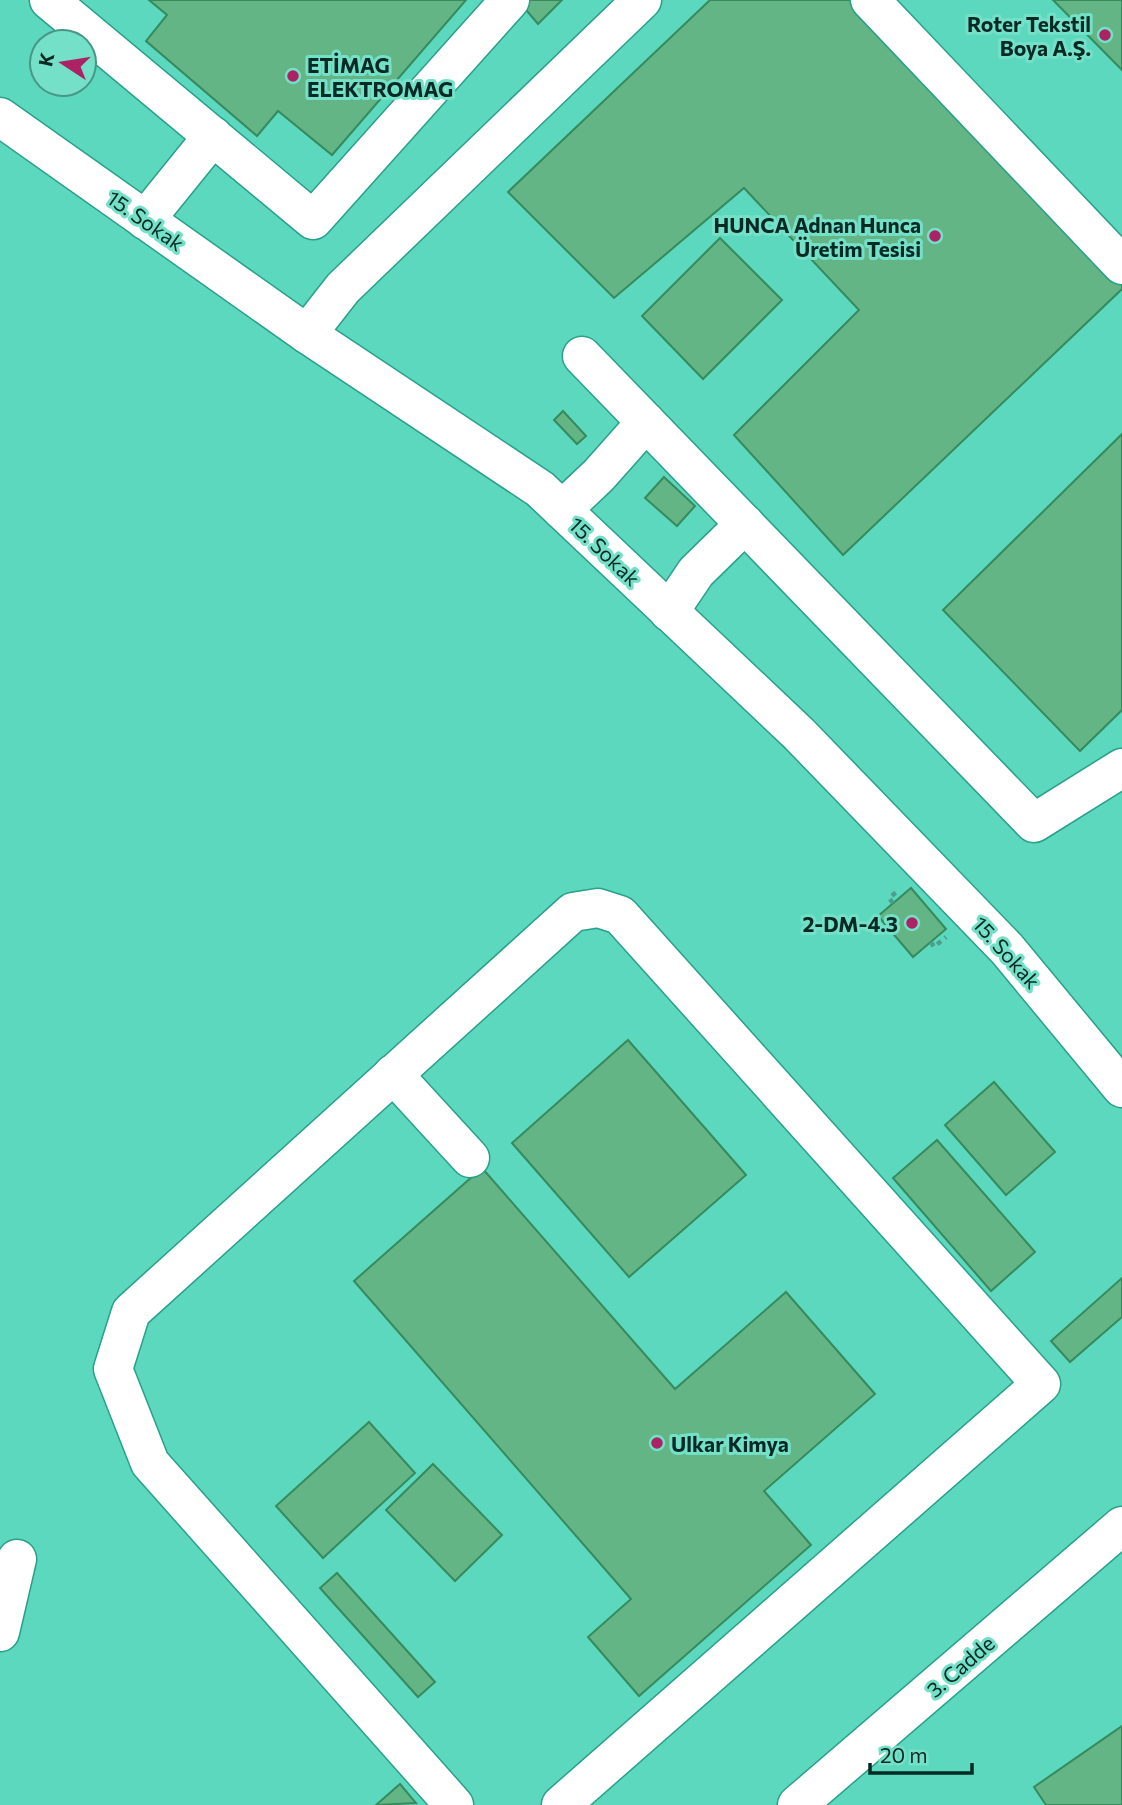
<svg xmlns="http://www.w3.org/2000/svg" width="1122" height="1805" font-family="Commissioner,sans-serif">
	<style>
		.built { fill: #5cd8be; fill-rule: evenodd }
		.building { fill: #63b586; stroke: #368a5d; stroke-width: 2 }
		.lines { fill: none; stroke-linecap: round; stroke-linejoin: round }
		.minor-casing { stroke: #2aa08a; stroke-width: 41 }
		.path { stroke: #4c9f8d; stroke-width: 4.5; stroke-dasharray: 5 5; stroke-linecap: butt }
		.minor { stroke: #fff; stroke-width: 38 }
		.poi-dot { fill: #ac2365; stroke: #74e0c8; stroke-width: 2.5 }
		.labels { text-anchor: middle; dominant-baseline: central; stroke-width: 6; stroke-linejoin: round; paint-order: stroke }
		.poi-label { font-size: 21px; font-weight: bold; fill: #052a23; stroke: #74e0c8; text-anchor: end }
		.street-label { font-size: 21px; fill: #052a23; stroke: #74e0c8 }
	</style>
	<rect width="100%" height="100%" fill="#74e0c8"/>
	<path class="built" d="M0,0H1122V1805H0ZM42,42H84V84H42Z"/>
	<g class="building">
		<path d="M149,0H466L332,155L278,111L257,136L146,41L167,15Z"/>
		<path d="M525,0H562L538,24L521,4Z"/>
		<path d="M710,0H856L1122,279V289L843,555L734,435L859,310L744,188L614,298L508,192Z"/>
		<path d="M1053,0H1122V70Z"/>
		<path d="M720,238L782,300L703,379L642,316Z"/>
		<path d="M563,411L586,436L577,444L554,420Z"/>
		<path d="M1122,434V710L1080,751L943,610Z"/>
		<path d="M664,477L695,506L677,526L645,498Z"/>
		<path d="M911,888L946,929L913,957L878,916Z"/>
		<path d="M628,1040L746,1175L629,1277L512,1143Z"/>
		<path d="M994,1082L1055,1152L1006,1195L945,1125Z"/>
		<path d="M937,1140L1035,1252L991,1291L893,1178Z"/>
		<path d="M482,1168L675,1389L786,1292L875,1394L764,1491L811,1545L639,1696L588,1637L631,1599L354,1281Z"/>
		<path d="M1122,1278V1317L1070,1362L1051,1341Z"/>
		<path d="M369,1422L415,1473L323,1558L276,1506Z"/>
		<path d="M433,1464L502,1535L455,1581L386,1510Z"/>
		<path d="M337,1573L435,1682L418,1697L320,1588Z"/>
		<path d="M1122,1726V1805H1046L1034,1787Z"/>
		<path d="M400,1784L416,1803L376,1805Z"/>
	</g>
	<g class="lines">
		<defs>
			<g id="minor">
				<path d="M49,0L313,220L510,0"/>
				<path d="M870,0L1122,265"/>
				<path d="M0,117L307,334L540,489L799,734L1007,949L1122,1088"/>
				<path d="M145,220L213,136"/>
				<path d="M307,334L343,288L642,0"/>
				<path d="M582,356L1034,823L1122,768"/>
				<path d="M562,510L599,475L646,422"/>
				<path d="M669,612L696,572L745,524"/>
				<path d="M393,1074L470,1158"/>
				<path d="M0,1632L17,1559"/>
				<path d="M454,1805L150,1463L113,1369L131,1312L573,912L598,908L620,915L1041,1384L561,1805"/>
				<path d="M797,1805L1122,1526"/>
			</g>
		</defs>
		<use href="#minor" class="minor-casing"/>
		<g class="path">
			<path d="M893,903L889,898L899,890"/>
			<path d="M931,942L934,947L946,937"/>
		</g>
		<use href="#minor" class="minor"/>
	</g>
	<g class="poi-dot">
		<circle cx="1105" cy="35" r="7"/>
		<circle cx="293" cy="76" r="7"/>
		<circle cx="935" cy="236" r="7"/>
		<circle cx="912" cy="923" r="7"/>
		<circle cx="657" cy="1443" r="7"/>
	</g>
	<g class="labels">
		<g class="poi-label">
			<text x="1091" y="23">Roter Tekstil<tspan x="1091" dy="24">Boya A.Ş.</tspan></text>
			<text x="307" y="64" text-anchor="start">ETİMAG<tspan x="307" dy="24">ELEKTROMAG</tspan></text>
			<text x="921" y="224">HUNCA Adnan Hunca<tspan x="921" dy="24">Üretim Tesisi</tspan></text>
			<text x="898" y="923">2-DM-4.3</text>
			<text x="671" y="1443" text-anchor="start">Ulkar Kimya</text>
		</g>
		<g class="street-label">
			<text transform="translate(146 220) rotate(35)">15. Sokak</text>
			<text transform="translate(605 551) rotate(44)">15. Sokak</text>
			<text transform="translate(1007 952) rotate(48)">15. Sokak</text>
			<text transform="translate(960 1666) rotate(-41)">3. Cadde</text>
		</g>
	</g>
	<g transform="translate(63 63) rotate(282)"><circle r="33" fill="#74e0c8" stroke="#489786" stroke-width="2"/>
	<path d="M0-5L12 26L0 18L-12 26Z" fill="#ac2365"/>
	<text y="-10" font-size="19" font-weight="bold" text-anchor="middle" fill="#052a23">K</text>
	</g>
	<path d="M870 1763v10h102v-10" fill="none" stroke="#052a23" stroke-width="3.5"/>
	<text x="880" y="1763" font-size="21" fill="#052a23" stroke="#74e0c8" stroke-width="5" paint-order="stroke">20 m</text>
</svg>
